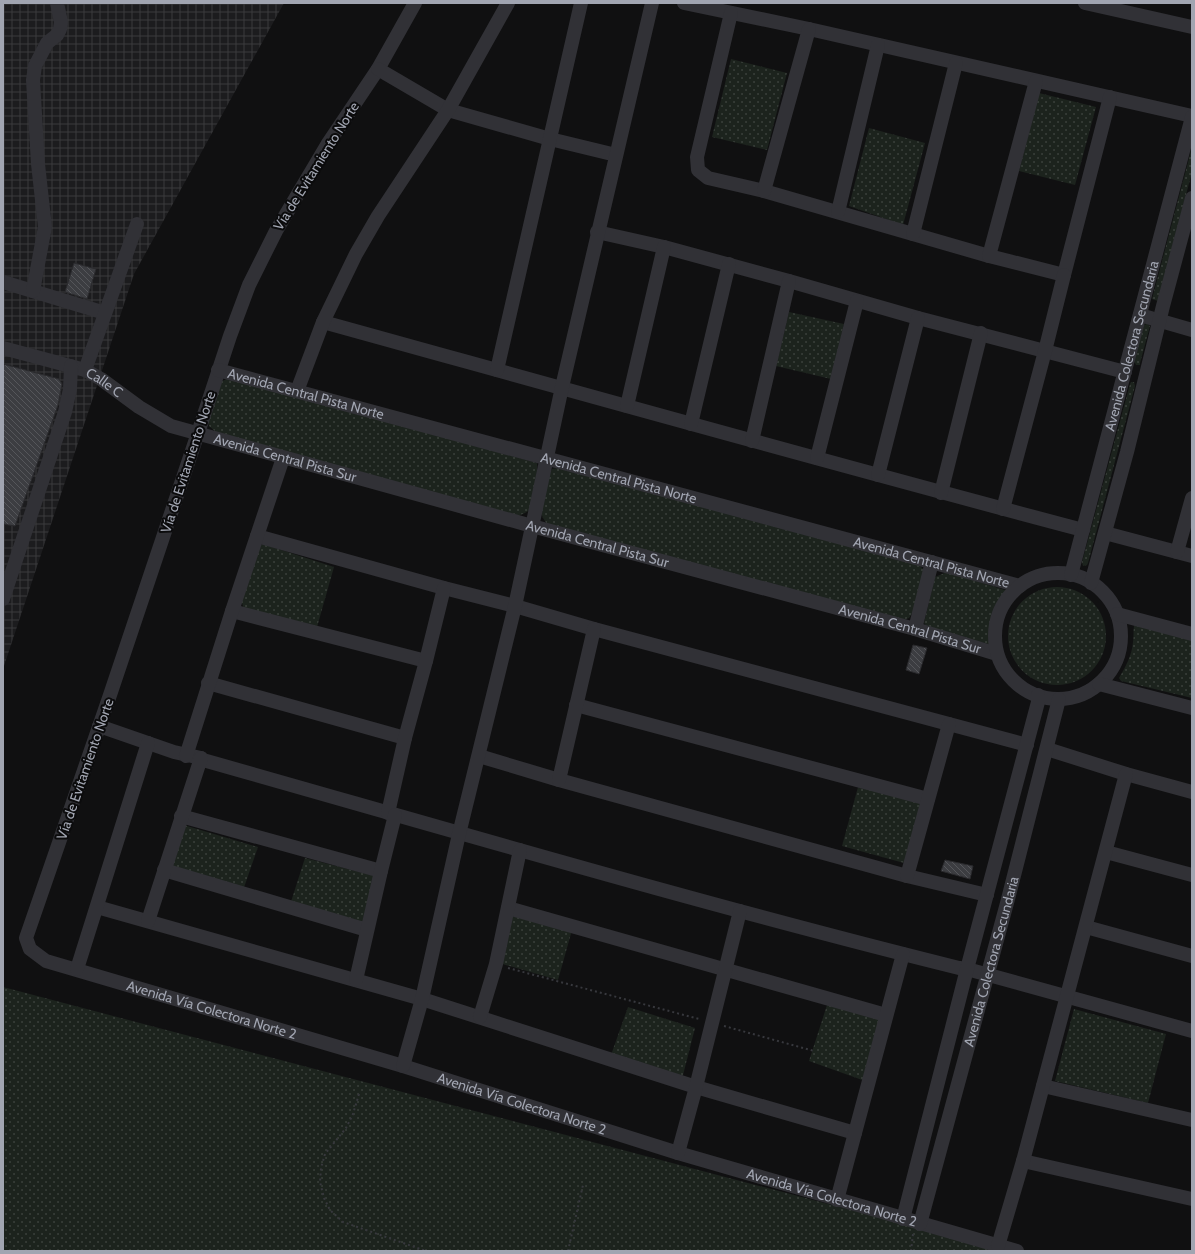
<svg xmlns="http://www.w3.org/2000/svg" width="1195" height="1254" font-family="Cabin,sans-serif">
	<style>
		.industrial { fill: url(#industrial-grid) }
		.grass { fill: url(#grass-dots) }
		.building { fill: url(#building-back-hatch); stroke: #2a2a2d }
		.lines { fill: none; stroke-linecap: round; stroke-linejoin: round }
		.path { stroke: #37383d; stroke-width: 2; stroke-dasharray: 2 3; stroke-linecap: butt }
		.minor { stroke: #313136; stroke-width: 14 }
		.labels { text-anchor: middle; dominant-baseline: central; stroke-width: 4; stroke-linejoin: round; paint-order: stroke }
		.street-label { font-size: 14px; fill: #a1a5b1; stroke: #0b0b0c }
	</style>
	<defs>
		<pattern id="industrial-grid" width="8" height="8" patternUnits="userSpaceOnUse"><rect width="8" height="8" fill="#1c1c1e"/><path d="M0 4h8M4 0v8" fill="none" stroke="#3a3a3c"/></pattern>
		<pattern id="grass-dots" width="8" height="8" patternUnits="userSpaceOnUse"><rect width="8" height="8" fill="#1c231d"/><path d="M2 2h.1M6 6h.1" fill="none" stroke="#3a403b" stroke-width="1.8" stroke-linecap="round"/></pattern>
		<pattern id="building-back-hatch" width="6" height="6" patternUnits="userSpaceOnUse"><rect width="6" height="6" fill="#3c3d41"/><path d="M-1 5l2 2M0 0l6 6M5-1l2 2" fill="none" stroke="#55565a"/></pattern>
	</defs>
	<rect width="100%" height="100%" fill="#101011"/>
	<path class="industrial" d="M3,3H284L134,274L3,669Z"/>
	<g class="grass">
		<path d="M731,59L787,73L767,150L712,137Z"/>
		<path d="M1039,93L1096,107L1075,185L1019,171Z"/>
		<path d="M869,128L925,143L903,225L849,206Z"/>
		<path d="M1192,147V172L1158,301L1152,299Z"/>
		<path d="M789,312L844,324L831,379L776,366Z"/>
		<path d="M1147,324L1150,326L1140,363V365H1136L1134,361L1144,325Z"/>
		<path d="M231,377L537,463C538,469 534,502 531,508C529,512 522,514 518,516L216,432L209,426L207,418L218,383Z"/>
		<path d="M1131,382H1134L1135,386L1088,563L1087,565L1083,566L1082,562L1130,384Z"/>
		<path d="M557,468L918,564L923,569L924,576L913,612L909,618L903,620L547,524L543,518L541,513L550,473L552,469Z"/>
		<path d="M263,544L334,567L317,627L244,609L241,600L258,547Z"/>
		<path d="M947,572L1008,591C993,610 991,622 992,645L928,628L924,623L935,577Z"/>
		<circle cx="1057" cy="636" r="49"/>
		<path d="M1137,625L1192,640V698L1121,681L1119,678C1126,666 1132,655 1133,642C1134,636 1133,632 1134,626Z"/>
		<path d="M858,787L922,802L904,863L842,846Z"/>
		<path d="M177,823L258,847L240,899L157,873Z"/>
		<path d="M305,858L379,877L363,932L288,911Z"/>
		<path d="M511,912L572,930L558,980L499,963Z"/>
		<path d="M3,987L908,1225L1018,1251H3Z"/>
		<path d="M828,1002L882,1017L865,1081L809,1061Z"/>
		<path d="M628,1007L695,1028L682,1079L611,1055Z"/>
		<path d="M1074,1009L1166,1034L1148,1103L1055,1081Z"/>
	</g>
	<g class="building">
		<path d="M74,263L96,269L87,299L65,292Z"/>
		<path d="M3,364L59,379L62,384L58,405L15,526L3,524Z"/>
		<path d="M913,645L927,648L919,674L906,670Z"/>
		<path d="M945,860L973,866L970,879L941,871Z"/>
	</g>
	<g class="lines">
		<g class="path">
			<path d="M508,968L699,1019"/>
			<path d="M724,1026L814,1051"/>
			<path d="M359,1094L353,1114L346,1128L325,1154L321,1168L320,1182L324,1198L330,1210L343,1222L426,1251"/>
			<path d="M568,1251L583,1185"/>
			<path d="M911,1251L913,1234"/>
		</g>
		<g class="minor">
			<path id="s1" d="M415,3L378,69L327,145L276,231L249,285L230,336L198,433L110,695L26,938L30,949L46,961L403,1066L678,1153L1017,1251"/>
			<path d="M684,3L809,29L1192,116"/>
			<path d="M1085,3L1192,27"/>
			<path d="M731,13L697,157L698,170L708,178L764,191L989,256"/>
			<path d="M378,69L448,110L550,139L616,155"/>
			<path d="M1036,81L989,256L1064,275L1110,97"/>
			<path d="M764,191L809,29"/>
			<path d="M838,212L878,45"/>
			<path d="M597,232L664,247L789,281L918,318L1125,372"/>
			<path d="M913,234L956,63"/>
			<path d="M3,282L105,313"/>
			<path d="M33,291L45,227L38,164L33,80L35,66L47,43L57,35L60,29L61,22L57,3"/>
			<path d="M1140,315L1192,330"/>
			<path d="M323,322C576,392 829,463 1083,530"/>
			<path id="s2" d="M3,348L85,370L101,379L139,407L171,426L532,526L915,629L997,654"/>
			<path d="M85,370L137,224"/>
			<path id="s3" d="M218,370L1020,586"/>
			<path d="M497,370L581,3"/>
			<path d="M297,391L323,322L356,254L378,216L448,110L508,3"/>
			<path d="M627,406L664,247"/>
			<path d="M691,424L729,264"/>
			<path d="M752,441L789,281"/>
			<path d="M817,458L857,301"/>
			<path d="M878,475L918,318"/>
			<path d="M941,493L981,333"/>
			<path d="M1003,509L1045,351L1064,275"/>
			<path d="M1105,533L1192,556"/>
			<path d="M257,536L444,588L515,606L594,629L1027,745"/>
			<path d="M1177,552L1192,498"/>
			<circle cx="1058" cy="636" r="63"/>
			<path id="s4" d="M1071,575L1192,117"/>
			<path d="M1091,583L1127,452L1163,306L1192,198"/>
			<path d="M3,599L65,412L70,389L71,366"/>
			<path d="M232,611L426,661"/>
			<path d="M1117,614L1192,634"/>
			<path d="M915,629L932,562"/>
			<path d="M208,683L405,738"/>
			<path d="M1099,684L1192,708"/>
			<path d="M576,705L928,799"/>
			<path d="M99,726L174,752L201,758L203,760C454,831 705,905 959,968L967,969L1192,1031"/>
			<path d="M1047,749L1126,774L1192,792"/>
			<path d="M186,756L232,611L283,458"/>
			<path d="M479,756L559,780L907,876L987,895"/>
			<path d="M559,780L594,629"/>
			<path d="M388,813L405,738L426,661L444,588"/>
			<path d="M181,816L381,871"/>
			<path d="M1106,852L1192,875"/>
			<path d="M164,870L367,930"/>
			<path d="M907,876L949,724"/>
			<path d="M97,907L422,999L696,1087L855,1133"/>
			<path d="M508,908L886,1015"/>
			<path d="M148,921L201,758"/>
			<path d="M1086,927L1192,956"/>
			<path d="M77,969L148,743"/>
			<path d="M356,980L381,871L395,815"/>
			<path d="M480,1017L496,964L520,850"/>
			<path d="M403,1066L422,999L459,834L515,606L562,387L652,3"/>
			<path d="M1043,1086L1192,1120"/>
			<path d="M678,1153L696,1087L740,911"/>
			<path d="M1023,1161L1192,1199"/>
			<path d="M837,1200L903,954"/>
			<path d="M903,1219L967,969L1038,702V695"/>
			<path id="s5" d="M920,1224L1007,903L1059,699"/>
			<path d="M998,1246L1023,1161L1126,774"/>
		</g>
	</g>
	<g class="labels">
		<g class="street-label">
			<text transform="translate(316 166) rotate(-58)">Vía de Evitamiento Norte</text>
			<text stroke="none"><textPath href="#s4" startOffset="237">Avenida Colectora Secundaria</textPath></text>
			<text stroke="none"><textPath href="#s2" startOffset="108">Calle C</textPath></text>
			<text stroke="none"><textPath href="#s3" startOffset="91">Avenida Central Pista Norte</textPath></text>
			<text stroke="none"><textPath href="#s2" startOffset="306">Avenida Central Pista Sur</textPath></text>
			<text transform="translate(188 462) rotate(-72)">Vía de Evitamiento Norte</text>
			<text stroke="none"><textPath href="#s3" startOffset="415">Avenida Central Pista Norte</textPath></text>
			<text stroke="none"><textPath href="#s2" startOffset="630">Avenida Central Pista Sur</textPath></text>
			<text stroke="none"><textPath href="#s3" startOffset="739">Avenida Central Pista Norte</textPath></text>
			<text stroke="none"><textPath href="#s2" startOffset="954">Avenida Central Pista Sur</textPath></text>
			<text transform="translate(85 769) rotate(-71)">Vía de Evitamiento Norte</text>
			<text stroke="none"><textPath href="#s5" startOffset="272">Avenida Colectora Secundaria</textPath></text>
			<text stroke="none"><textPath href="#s1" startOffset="1222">Avenida Vía Colectora Norte 2</textPath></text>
			<text stroke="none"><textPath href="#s1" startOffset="1546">Avenida Vía Colectora Norte 2</textPath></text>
			<text stroke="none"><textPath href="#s1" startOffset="1870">Avenida Vía Colectora Norte 2</textPath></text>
		</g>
	</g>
	<rect width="1195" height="1254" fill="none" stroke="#a1a5b1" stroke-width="8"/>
</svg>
